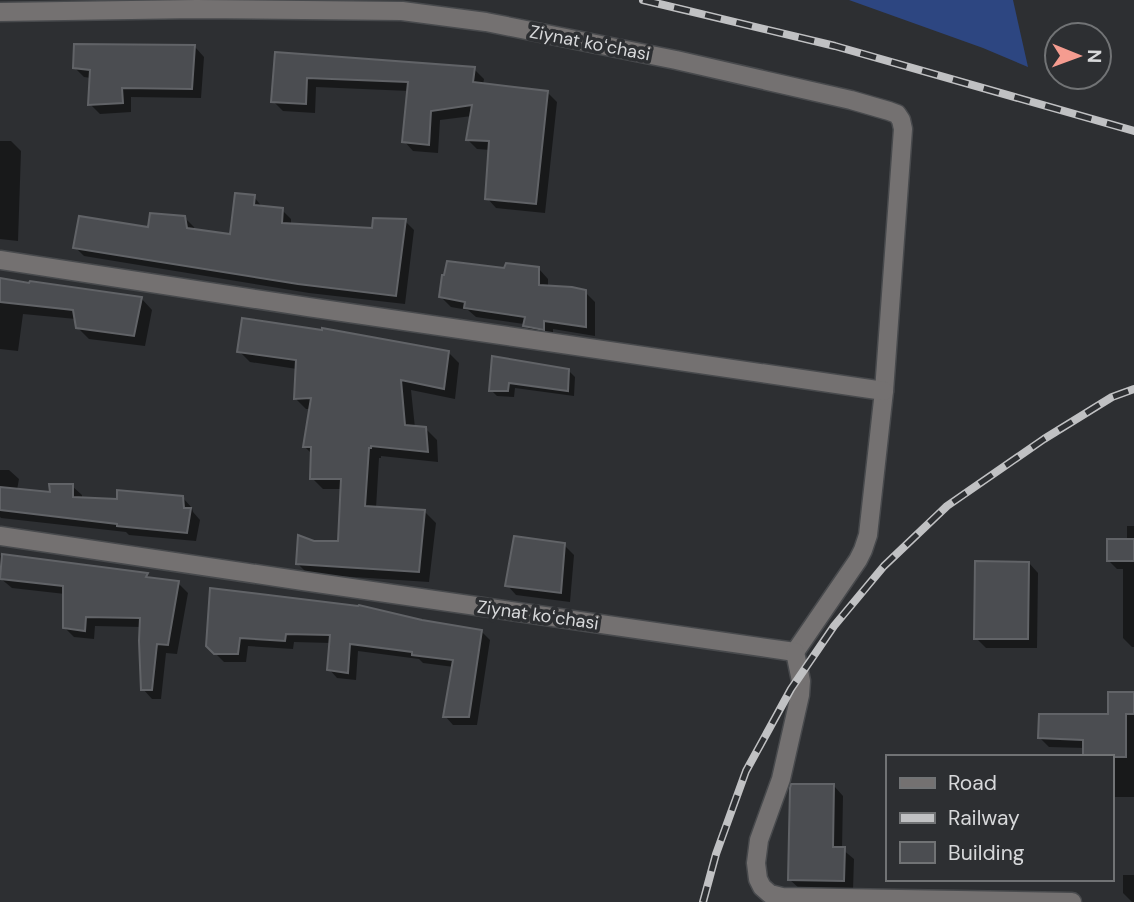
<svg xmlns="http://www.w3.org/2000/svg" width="1134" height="902" font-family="'DM Sans',sans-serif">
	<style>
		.green { fill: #2d4681 }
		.shadow { fill: #0007 }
		.building { fill: #4b4d51; stroke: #616367; stroke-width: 2 }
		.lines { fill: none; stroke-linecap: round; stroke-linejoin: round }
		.minor-casing { stroke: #484a4d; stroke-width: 21 }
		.minor { stroke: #747171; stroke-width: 18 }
		.rail-casing { stroke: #c0c1c3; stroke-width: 8 }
		.rail { stroke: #2d2f32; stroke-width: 5; stroke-dasharray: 16; stroke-linecap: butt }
		.labels { text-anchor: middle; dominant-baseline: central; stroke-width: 7; stroke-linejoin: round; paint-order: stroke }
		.street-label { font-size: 18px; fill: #d7d8da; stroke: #2d2f32 }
	</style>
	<rect width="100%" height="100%" fill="#2d2f32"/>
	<path class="green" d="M849,0H1013L1028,67L983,48Z"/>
	<g class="shadow">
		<path d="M195,47L204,57L201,98L131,97V112L100,114L90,104L91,78L84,77L75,68Z"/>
		<path d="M276,54L474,69L484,79L483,85L547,92L557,102L545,213L496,208L487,198L491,150L477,149L468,140L472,116L440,120L438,153L413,151L404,141L409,91L316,87L315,113L283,111L273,101Z"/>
		<path d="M0,141H11L21,151L18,241L0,239Z"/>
		<path d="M254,197L263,208L282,210L291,219V225L374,230L405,221L414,230L405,304L309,293L84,256L75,247L149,229L185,218L194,227L195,231L232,236Z"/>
		<path d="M539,269L548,279V287L585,292L595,302V336L553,329V339L535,335L524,324L476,317L468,310L451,307L441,297L505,270Z"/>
		<path d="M0,280L141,298L152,310L145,346L89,339L78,328L76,319L23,314L18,351L0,349Z"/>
		<path d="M239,351L448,352L459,363L455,399L411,390L415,428L426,429L437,440L438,462L381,456V458H379L376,508L425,512L436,523L429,582L308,574L297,563L314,542L339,543L343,489H323L312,478V454L305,447L311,409H306L295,398L297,369L250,362Z"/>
		<path d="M494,358L568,370L575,377L574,396L515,388L514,397L497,396L491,390Z"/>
		<path d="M0,470H9L19,479L17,490L52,494L72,486L82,495V499L119,501L183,498L192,508L193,512L200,520L196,541L129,535L126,532L1,518L0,517Z"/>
		<path d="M1127,526H1134V647H1132L1123,638V569H1117L1108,560L1127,540Z"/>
		<path d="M564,545L574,555L570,602L516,595L507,585Z"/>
		<path d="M0,555L3,558V556L147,575L152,579L178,583L188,593L177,654L166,653L161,699H152L143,689L141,627L95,626L94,639L74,637L64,627L65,594L12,588L0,578Z"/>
		<path d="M1029,563L1038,573L1037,648H986L976,638Z"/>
		<path d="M212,590L481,631L490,640L477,725H453L445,716L454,667L423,663L419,659L358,651L356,680L337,678L329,669L331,643L294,642L293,649L248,646L246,662H224L207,645Z"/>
		<path d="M1134,693V797H1111V757L1085,748L1049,747L1040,738L1109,716Z"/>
		<path d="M834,786L843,796L842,849L854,859L853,890L800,889L790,880Z"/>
		<path d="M1123,875H1134V902H1132L1123,893Z"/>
	</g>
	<g class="building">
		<path d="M74,44L195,45L192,89L122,88L123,103L88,105L90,70L73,68Z"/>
		<path d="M275,52L475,67L473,82L548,91L536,204L485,199L489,141L466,140L472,105L431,111L429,145L402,142L408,82L307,78L306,104L271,102Z"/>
		<path d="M235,193L255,195L254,205L283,208L282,223L372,228L373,218L406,219L396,296L298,284L73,248L79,216L148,227L150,213L185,216L187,228L230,234Z"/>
		<path d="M447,261L504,268L506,263L539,267V285L572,287L586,290V327L544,321V330L534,328L523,326L525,317L464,308L465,302L439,297L442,275H444Z"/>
		<path d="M0,278L29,283L30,281L142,297L134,336L76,328L73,310L0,302Z"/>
		<path d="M242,318L322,330V328L449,351L444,389L401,380L405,425L426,427L428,452L371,446V448H369L365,506L425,510L419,572L296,564L298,535L314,541H338L341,479H310L311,447H303L311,398L294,399L296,360L237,352Z"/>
		<path d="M492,356L569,369L568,391L509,383L508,391H489Z"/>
		<path d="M49,484H73V497L117,499V490L183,496L184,508H191L187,533L117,526V524L0,510V487L50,492Z"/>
		<path d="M514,536L565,543L561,593L505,586Z"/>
		<rect x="1107" y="539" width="27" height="22"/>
		<path d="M2,554L148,573L146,577L179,581L168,645L157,644L152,690H141L139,641L140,618L86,617L85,631L63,628V586L0,579Z"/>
		<path d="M975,561L1029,562L1028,639H974Z"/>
		<path d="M210,588L358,606L359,605L422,620L482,630L469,717H443L453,660L412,655V652L350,644L348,673L327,670L330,635L286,634L285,641L240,638L238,654H214L206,646Z"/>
		<path d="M1108,692H1134V714H1126V757H1083V740L1038,738L1039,714H1108Z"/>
		<path d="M791,784H834L833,847H845L844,881L788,880L790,788Z"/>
	</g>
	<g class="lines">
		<defs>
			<g id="minor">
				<path d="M0,12L196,9L402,11L486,22L676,60L851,100L889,111L897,114L901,120L903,129L884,391L868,535L863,550L858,560L795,652"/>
				<path d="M0,260L308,307L884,391"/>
				<path d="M0,536L303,581L795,652"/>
				<path d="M795,652L801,681L800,695L781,779L759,840L756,863L758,879L762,887L770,894L782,897L1072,902"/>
			</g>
		</defs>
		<use href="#minor" class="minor-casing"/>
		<use href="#minor" class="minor"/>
		<defs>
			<g id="rail">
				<path d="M643,0L835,46L1134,131"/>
				<path d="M703,902L716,854L746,771L791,689L834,626L884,566L947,506L1044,439L1112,397L1134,389"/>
			</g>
		</defs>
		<use href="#rail" class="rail-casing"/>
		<use href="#rail" class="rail"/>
	</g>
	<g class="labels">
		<g class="street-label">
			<text transform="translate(590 43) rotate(11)">Ziynat koʻchasi</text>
			<text transform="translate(538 615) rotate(8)">Ziynat koʻchasi</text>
		</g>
	</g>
	<rect x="886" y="755" width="228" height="126" fill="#2d2f32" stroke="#717375" stroke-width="2"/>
	<rect x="900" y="778" width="35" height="10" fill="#747171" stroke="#717375" stroke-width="2"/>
	<text x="948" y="790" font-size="21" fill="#d7d8da">Road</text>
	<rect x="900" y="813" width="35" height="10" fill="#c0c1c3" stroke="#717375" stroke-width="2"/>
	<text x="948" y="825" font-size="21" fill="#d7d8da">Railway</text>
	<rect x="900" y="842" width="35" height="21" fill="#4b4d51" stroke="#717375" stroke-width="2"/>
	<text x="948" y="860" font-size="21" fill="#d7d8da">Building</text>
	<g transform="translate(1078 56) rotate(91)"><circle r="33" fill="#2d2f32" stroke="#717375" stroke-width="2"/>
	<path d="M0-5L12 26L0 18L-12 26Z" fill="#f59c90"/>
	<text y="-10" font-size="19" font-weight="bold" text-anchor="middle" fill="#d7d8da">N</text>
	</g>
</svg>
